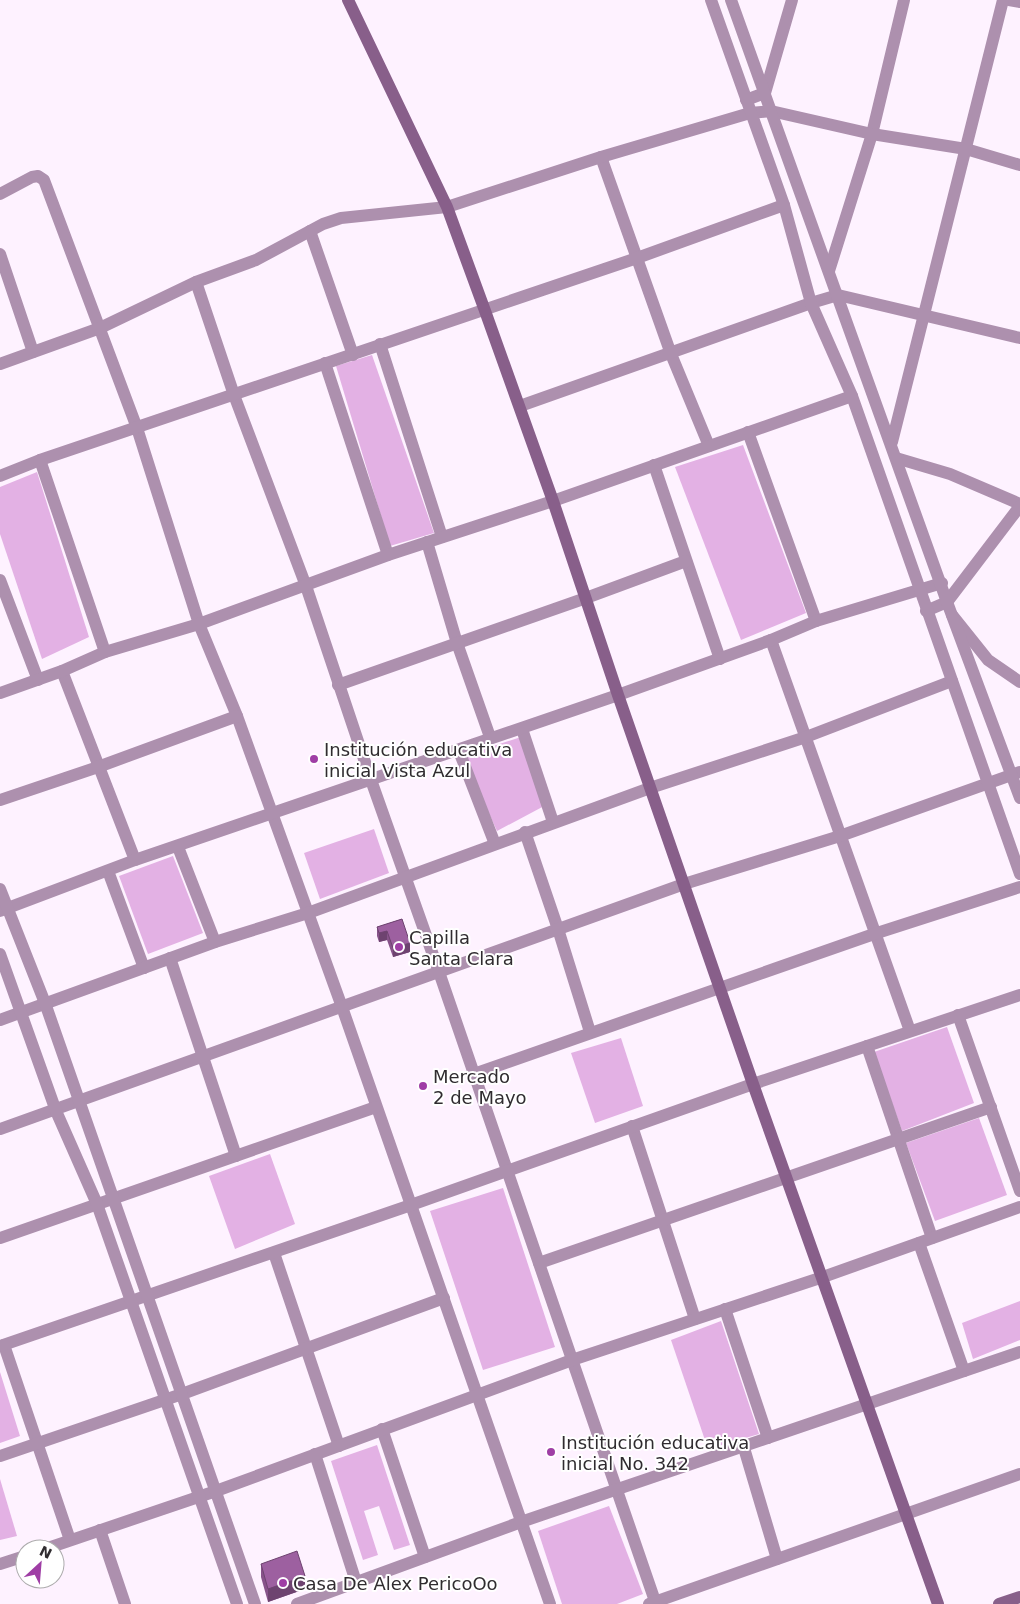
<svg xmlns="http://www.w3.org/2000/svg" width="1020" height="1604" font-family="'DejaVu Sans',sans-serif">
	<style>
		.green { fill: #e3b1e4 }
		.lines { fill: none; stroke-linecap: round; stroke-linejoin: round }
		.minor { stroke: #ad90ae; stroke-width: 12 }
		.tertiary { stroke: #ad90ae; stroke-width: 12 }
		.secondary { stroke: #885f8a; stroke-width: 12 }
		.wall { fill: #87538a }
		.shaded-wall { fill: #6e4370 }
		.building { fill: #9d60a0; stroke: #6e4370 }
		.poi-dot { fill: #9f3ea5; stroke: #fff; stroke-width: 2 }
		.labels { text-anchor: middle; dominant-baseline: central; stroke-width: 4; stroke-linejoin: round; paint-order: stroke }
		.poi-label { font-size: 18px; fill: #302c30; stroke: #fff; text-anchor: start }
	</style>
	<rect width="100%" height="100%" fill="#fef2ff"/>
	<g class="green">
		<path d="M372,355L434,533L390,546L336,366Z"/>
		<path d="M743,445L806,613L741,640L675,467Z"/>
		<path d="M37,472L89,637L42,659L0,534V487Z"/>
		<path d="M521,737L546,805L497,831L463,756Z"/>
		<path d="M374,829L389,873L320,899L304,853Z"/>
		<path d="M173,856L203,933L148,954L119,876Z"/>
		<path d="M947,1027L974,1103L902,1131L874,1052Z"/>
		<path d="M621,1038L643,1106L595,1123L571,1053Z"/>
		<path d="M979,1118L1007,1195L935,1221L906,1143Z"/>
		<path d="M270,1154L295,1224L235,1249L209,1176Z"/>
		<path d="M503,1188L555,1347L483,1370L430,1211Z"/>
		<path d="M1020,1301V1340L973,1359L962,1323Z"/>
		<path d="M721,1321L759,1434L708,1449L671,1340Z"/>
		<path d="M0,1372L20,1436L0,1443Z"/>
		<path d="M377,1445L410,1545L394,1550L379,1506L364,1511L378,1555L363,1560L331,1461Z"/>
		<path d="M0,1479L17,1536L0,1540Z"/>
		<path d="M609,1506L643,1594L617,1604H562L538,1531Z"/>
	</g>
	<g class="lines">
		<g class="minor">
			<path d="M1009,0L1020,2"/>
			<path d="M746,100L765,93L792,0"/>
			<path d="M601,157L671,354L709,446"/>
			<path d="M0,194L32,177L38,176L44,180L137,428L199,624L237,716L342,1007L550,1604"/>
			<path d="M310,231L353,355"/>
			<path d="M0,254L33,352"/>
			<path d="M829,271L872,134L904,0"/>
			<path d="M196,282L234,395L306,586L371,780L439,972L656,1604"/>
			<path d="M380,344L442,537"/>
			<path d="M325,363L388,555"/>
			<path d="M0,364L100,328L196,282L256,260L323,224L341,218L447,207L601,157L750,113L771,111L872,134L966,149L1020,165"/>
			<path d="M520,406L811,303L838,295L1020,338"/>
			<path d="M748,432L816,621"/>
			<path d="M892,442L1003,0"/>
			<path d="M896,458L950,474L1020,504"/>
			<path d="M40,460L105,652"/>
			<path d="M654,465L720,659"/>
			<path d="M0,476L40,460L637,258L784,205"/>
			<path d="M427,542L457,643L490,737"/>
			<path d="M0,580L38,680"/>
			<path d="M926,611L947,602L1020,506"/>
			<path d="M952,615L988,660L1020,682"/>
			<path d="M771,640L910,1031"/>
			<path d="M62,671L135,860"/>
			<path d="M338,685L586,598L686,561"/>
			<path d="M0,693L62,671L105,652L199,624L388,555L553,501L852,396"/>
			<path d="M522,729L553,822"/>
			<path d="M459,751L495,844"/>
			<path d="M0,800L98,767L237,716"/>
			<path d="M525,832L558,929L590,1032"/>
			<path d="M178,847L215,942"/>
			<path d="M108,871L144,968"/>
			<path d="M0,911L135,860L618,695L771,640L816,621L942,583"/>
			<path d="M170,958L236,1156"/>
			<path d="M958,1015L1020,1191"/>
			<path d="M0,1020L215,942L308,913L650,788L806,737L952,681"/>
			<path d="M867,1046L932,1238"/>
			<path d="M474,1074L874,934L1020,887"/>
			<path d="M632,1126L695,1319"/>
			<path d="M0,1129L684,884L840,836L1020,772"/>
			<path d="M0,1238L376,1107"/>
			<path d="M919,1243L964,1371"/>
			<path d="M274,1253L339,1446"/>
			<path d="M539,1263L991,1107"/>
			<path d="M725,1309L768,1438"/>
			<path d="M4,1345L70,1540"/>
			<path d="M0,1346L411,1205L753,1084L1020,995"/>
			<path d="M382,1429L425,1557"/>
			<path d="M744,1448L777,1559"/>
			<path d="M315,1454L356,1582"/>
			<path d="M0,1456L182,1394L444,1298"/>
			<path d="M100,1530L125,1604"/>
			<path d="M45,1549L216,1491L572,1360L823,1277L1020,1207"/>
			<path d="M0,1564L25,1556"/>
			<path d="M297,1604L521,1522L1020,1352"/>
			<path d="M649,1604L1020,1474"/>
		</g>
		<g class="tertiary">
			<path d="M711,0L784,205L811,303L852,396L1020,874"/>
			<path d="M731,0L947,602L1020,798"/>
			<path d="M0,889L45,1003L255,1604"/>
			<path d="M0,954L56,1111L97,1204L237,1604"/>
		</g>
		<g class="secondary">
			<path d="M348,0L447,207L484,308L553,501L618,695L753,1084L938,1604"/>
			<path d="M999,1604L1020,1597"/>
		</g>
	</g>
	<g class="wall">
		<path d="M402,919L410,952L393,957L387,940L379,942L377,936V927Z"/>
		<path d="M261,1564L305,1589L268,1602L261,1577Z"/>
	</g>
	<g class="shaded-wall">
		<path d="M387,931V940L379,942V933Z"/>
		<path d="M410,943V952L393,957V948Z"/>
		<path d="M305,1576V1589L268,1602V1589Z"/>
	</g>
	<g class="building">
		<path d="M402,919L410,943L393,948L387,931L379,933L377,927Z"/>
		<path d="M297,1551L305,1576L268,1589L261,1564Z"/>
	</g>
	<g class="poi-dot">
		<circle cx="314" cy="759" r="5"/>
		<circle cx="399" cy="947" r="5"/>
		<circle cx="423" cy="1086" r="5"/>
		<circle cx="551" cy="1452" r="5"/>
		<circle cx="283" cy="1583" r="5"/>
	</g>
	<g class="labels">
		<g class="poi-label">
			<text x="324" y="749">Institución educativa<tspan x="324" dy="21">inicial Vista Azul</tspan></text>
			<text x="409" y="937">Capilla<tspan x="409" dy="21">Santa Clara</tspan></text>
			<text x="433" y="1076">Mercado<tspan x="433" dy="21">2 de Mayo</tspan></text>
			<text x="561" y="1442">Institución educativa<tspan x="561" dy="21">inicial No. 342</tspan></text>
			<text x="293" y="1583">Casa De Alex PericoOo</text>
		</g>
	</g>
	<g transform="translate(40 1564) rotate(26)"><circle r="24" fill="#ffffff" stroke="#acabac"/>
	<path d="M0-4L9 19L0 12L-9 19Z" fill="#9f3ea5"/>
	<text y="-8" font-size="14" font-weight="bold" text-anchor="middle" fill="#302c30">N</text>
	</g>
</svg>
